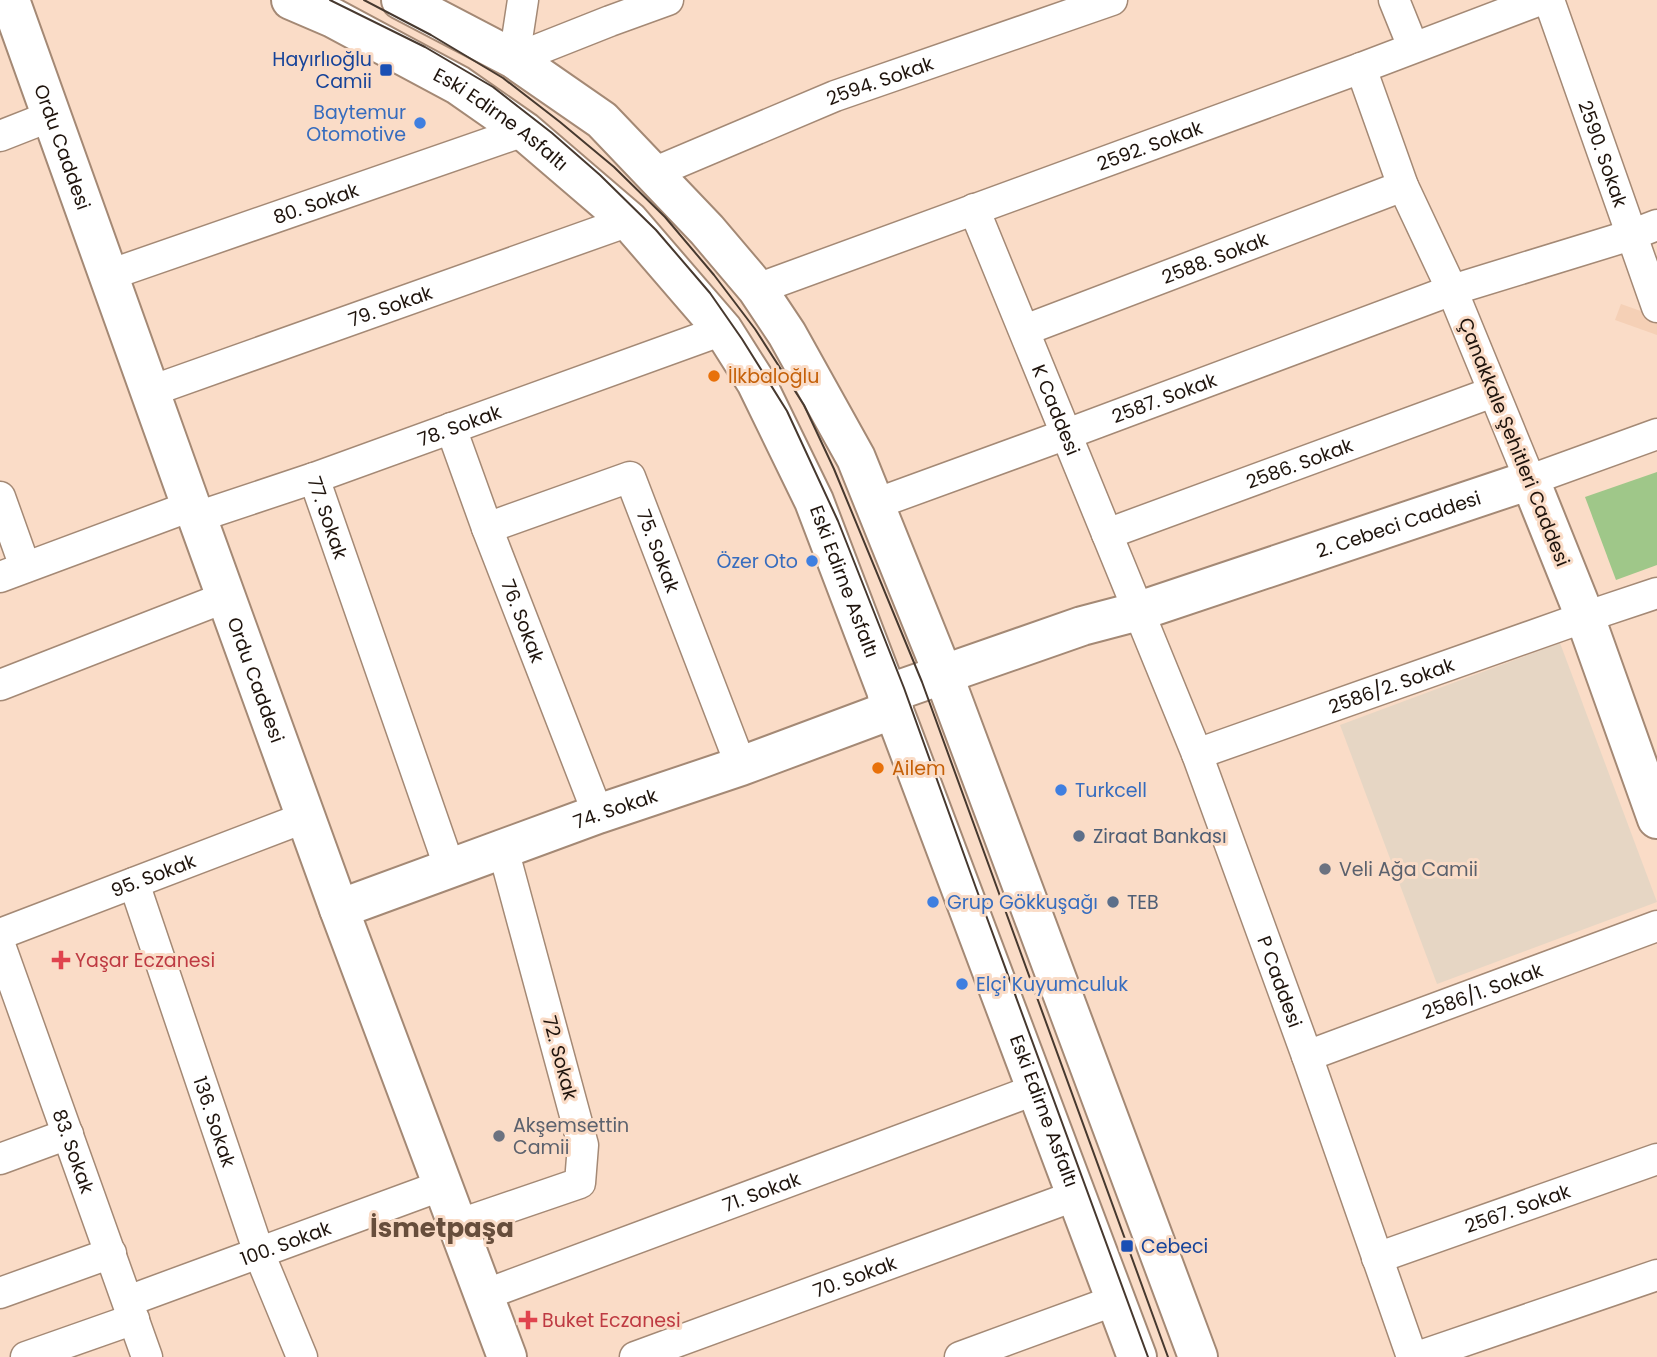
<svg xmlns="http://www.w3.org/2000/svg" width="1657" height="1357" font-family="Poppins,sans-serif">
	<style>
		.built { fill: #f5d0b6 }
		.education { fill: #e6d6c4 }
		.green { fill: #9fc789 }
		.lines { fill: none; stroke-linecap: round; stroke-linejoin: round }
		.minor-casing { stroke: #a48975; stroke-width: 33 }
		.major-casing { stroke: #a48975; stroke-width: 42 }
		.minor { stroke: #fff; stroke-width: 30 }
		.major { stroke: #fff; stroke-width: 38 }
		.tram { stroke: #47392f; stroke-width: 2 }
		.transit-dot { fill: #1a4fb4; stroke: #fadcc7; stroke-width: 2.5 }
		.shop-dot { fill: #3f7fe0; stroke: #fadcc7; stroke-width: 2.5 }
		.food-dot { fill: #e8710a; stroke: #fadcc7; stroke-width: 2.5 }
		.service-dot { fill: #5c6f8a; stroke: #fadcc7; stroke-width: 2.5 }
		.worship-dot { fill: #6b7280; stroke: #fadcc7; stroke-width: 2.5 }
		.health-dot { fill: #e0444e; stroke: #fadcc7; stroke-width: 2.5 }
		.labels { text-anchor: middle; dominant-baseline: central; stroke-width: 6; stroke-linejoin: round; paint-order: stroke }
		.transit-label { font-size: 19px; fill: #164399; stroke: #fadcc7; text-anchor: end }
		.street-label { font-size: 19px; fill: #1f140d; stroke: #fadcc7 }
		.shop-label { font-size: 19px; fill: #366cbe; stroke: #fadcc7; text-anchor: start }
		.food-label { font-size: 19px; fill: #c56008; stroke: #fadcc7; text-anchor: start }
		.service-label { font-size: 19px; fill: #4e5e75; stroke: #fadcc7; text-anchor: start }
		.worship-label { font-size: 19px; fill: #5b616d; stroke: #fadcc7; text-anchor: start }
		.health-label { font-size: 19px; fill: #be3a42; stroke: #fadcc7; text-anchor: start }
		.district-label { font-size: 26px; font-weight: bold; fill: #674e3c; stroke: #fadcc7 }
	</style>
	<rect width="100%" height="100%" fill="#fadcc7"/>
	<path class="built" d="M1657,301V335L1615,320L1621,304L1652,315Z"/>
	<path class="education" d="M1560,643L1657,902L1437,984L1340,725Z"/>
	<path class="green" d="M1657,472V565L1616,580L1585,497Z"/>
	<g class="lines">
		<defs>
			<g id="minor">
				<path d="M1394,0L1413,47"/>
				<path id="s1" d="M1549,0L1657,307"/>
				<path d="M514,59L610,21L668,0"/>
				<path d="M514,59L523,0"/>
				<path d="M1361,68L1403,186L1452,290L1530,480L1657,434"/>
				<path d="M0,136L51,116"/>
				<path id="s2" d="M653,173L835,96L1112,0"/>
				<path id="s3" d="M974,209L1197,754L1307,1056L1412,1357"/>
				<path id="s4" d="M109,275L524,131"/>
				<path id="s5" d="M757,289L1361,68L1540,0"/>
				<path id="s6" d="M1025,330L1403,186"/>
				<path id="s7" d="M151,391L629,221"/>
				<path id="s8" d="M451,428L487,528L598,814"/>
				<path id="s9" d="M314,478L450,869"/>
				<path d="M0,497L25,567"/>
				<path id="s10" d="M875,504L1067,434L1452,290L1631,235L1657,225"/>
				<path id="s11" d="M197,517L314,478L723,330"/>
				<path id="s12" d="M487,528L630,477L741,766"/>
				<path id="s13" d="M1107,534L1493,392"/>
				<path d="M0,577L191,506"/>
				<path d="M0,685L226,597"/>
				<path id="s14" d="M1197,754L1585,617L1657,593"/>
				<path id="s15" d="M134,883L259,1253L302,1357"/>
				<path id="s16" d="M0,934L306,817"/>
				<path id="s17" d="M0,945L147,1357"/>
				<path id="s18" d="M1307,1056L1657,926"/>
				<path d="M0,1159L68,1134"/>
				<path d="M457,1225L580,1183L583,1145L503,849"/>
				<path id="s19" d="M1377,1258L1657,1159"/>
				<path d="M0,1293L111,1253"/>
				<path id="s20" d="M484,1295L1037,1089"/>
				<path id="s21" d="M128,1301L443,1185"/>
				<path d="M26,1357L134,1319"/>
				<path id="s22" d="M635,1357L1077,1195"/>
				<path d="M960,1357L1116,1300"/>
				<path d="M1417,1357L1657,1275"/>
			</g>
			<g id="major">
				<path id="s23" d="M10,0L191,506L197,517L339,909L507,1357"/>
				<path id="s24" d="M291,0L333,18L458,85L524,131L629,221L723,330L756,382L814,501L902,732L1137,1357"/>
				<path d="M401,0L514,59L602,120L707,230L757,289L787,334L856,458L943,674L1198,1357"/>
				<path id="s25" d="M887,694L1082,626L1139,611L1530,480L1585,617L1657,819"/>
				<path id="s26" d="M339,909L598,814L741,766L894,709"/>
			</g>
		</defs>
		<use href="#minor" class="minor-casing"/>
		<use href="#major" class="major-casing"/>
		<use href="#minor" class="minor"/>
		<use href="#major" class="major"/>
		<g class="tram">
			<path d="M330,0L425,47L493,87L552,133L600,175L656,230L710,293L742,339L787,411L838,521L904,688L976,888L1148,1357"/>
			<path d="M364,0L431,35L503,78L560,122L614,167L665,217L714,275L755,329L804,405L834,469L922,682L1168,1357"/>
		</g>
	</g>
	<g class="transit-dot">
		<rect x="379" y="63" width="14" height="14" rx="3.5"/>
		<rect x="1120" y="1239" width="14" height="14" rx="3.5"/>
	</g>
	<g class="shop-dot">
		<circle cx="420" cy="123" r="7"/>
		<circle cx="812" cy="561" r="7"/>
		<circle cx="1061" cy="790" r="7"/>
		<circle cx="933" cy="902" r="7"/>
		<circle cx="962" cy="984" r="7"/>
	</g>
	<g class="food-dot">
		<circle cx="714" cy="376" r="7"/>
		<circle cx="878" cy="768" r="7"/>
	</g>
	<g class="service-dot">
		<circle cx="1079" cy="836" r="7"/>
		<circle cx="1113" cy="902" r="7"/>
	</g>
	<g class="worship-dot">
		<circle cx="1325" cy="869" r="7"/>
		<circle cx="499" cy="1136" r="7"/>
	</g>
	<g class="health-dot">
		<path d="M57.5 949.5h7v7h7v7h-7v7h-7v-7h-7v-7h7z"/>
		<path d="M524.5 1309.5h7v7h7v7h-7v7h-7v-7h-7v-7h7z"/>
	</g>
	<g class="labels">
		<g class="transit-label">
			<text x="372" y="59">Hayırlıoğlu<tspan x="372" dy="22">Camii</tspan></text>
			<text x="1141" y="1246" text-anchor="start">Cebeci</text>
		</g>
		<g class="street-label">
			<text stroke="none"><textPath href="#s2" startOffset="245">2594. Sokak</textPath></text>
			<text stroke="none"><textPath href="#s24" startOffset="242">Eski Edirne Asfaltı</textPath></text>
			<text stroke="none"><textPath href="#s5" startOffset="418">2592. Sokak</textPath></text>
			<text stroke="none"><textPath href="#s23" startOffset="156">Ordu Caddesi</textPath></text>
			<text stroke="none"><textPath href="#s1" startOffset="163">2590. Sokak</textPath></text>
			<text stroke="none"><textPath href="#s4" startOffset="219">80. Sokak</textPath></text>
			<text stroke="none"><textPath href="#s6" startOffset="203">2588. Sokak</textPath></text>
			<text stroke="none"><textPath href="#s7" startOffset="254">79. Sokak</textPath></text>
			<text stroke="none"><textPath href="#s10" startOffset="308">2587. Sokak</textPath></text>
			<text stroke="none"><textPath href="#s3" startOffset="217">K Caddesi</textPath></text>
			<text stroke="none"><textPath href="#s11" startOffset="278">78. Sokak</textPath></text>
			<text transform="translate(1514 442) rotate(68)">Çanakkale Şehitleri Caddesi</text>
			<text stroke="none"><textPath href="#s13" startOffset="205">2586. Sokak</textPath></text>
			<text stroke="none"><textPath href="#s25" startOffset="539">2. Cebeci Caddesi</textPath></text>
			<text stroke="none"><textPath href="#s9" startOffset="42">77. Sokak</textPath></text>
			<text stroke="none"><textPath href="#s12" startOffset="231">75. Sokak</textPath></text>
			<text stroke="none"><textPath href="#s24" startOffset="830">Eski Edirne Asfaltı</textPath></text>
			<text stroke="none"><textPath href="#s8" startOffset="206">76. Sokak</textPath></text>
			<text stroke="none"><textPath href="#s23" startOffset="723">Ordu Caddesi</textPath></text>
			<text stroke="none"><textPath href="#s14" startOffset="206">2586/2. Sokak</textPath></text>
			<text stroke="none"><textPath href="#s26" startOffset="294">74. Sokak</textPath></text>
			<text stroke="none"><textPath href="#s16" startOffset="164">95. Sokak</textPath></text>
			<text stroke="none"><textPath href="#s3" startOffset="831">P Caddesi</textPath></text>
			<text stroke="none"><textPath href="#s18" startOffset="187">2586/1. Sokak</textPath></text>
			<text transform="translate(560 1058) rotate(75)">72. Sokak</text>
			<text stroke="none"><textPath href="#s24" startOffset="1396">Eski Edirne Asfaltı</textPath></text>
			<text stroke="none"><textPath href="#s15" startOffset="252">136. Sokak</textPath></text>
			<text stroke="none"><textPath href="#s17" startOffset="219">83. Sokak</textPath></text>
			<text stroke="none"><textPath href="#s20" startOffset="296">71. Sokak</textPath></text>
			<text stroke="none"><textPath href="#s19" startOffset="149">2567. Sokak</textPath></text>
			<text stroke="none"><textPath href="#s21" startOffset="168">100. Sokak</textPath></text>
			<text stroke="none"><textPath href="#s22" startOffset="234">70. Sokak</textPath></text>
		</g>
		<g class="shop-label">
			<text x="406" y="112" text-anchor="end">Baytemur<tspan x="406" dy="22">Otomotive</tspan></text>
			<text x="798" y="561" text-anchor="end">Özer Oto</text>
			<text x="1075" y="790">Turkcell</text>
			<text x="947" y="902">Grup Gökkuşağı</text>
			<text x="976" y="984">Elçi Kuyumculuk</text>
		</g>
		<g class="food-label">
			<text x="728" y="376">İlkbaloğlu</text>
			<text x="892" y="768">Ailem</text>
		</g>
		<g class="service-label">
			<text x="1093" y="836">Ziraat Bankası</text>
			<text x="1127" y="902">TEB</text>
		</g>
		<g class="worship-label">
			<text x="1339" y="869">Veli Ağa Camii</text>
			<text x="513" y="1125">Akşemsettin<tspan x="513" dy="22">Camii</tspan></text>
		</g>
		<g class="health-label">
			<text x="75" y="960">Yaşar Eczanesi</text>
			<text x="542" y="1320">Buket Eczanesi</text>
		</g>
		<g class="district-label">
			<text x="442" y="1228">İsmetpaşa</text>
		</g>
	</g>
</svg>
